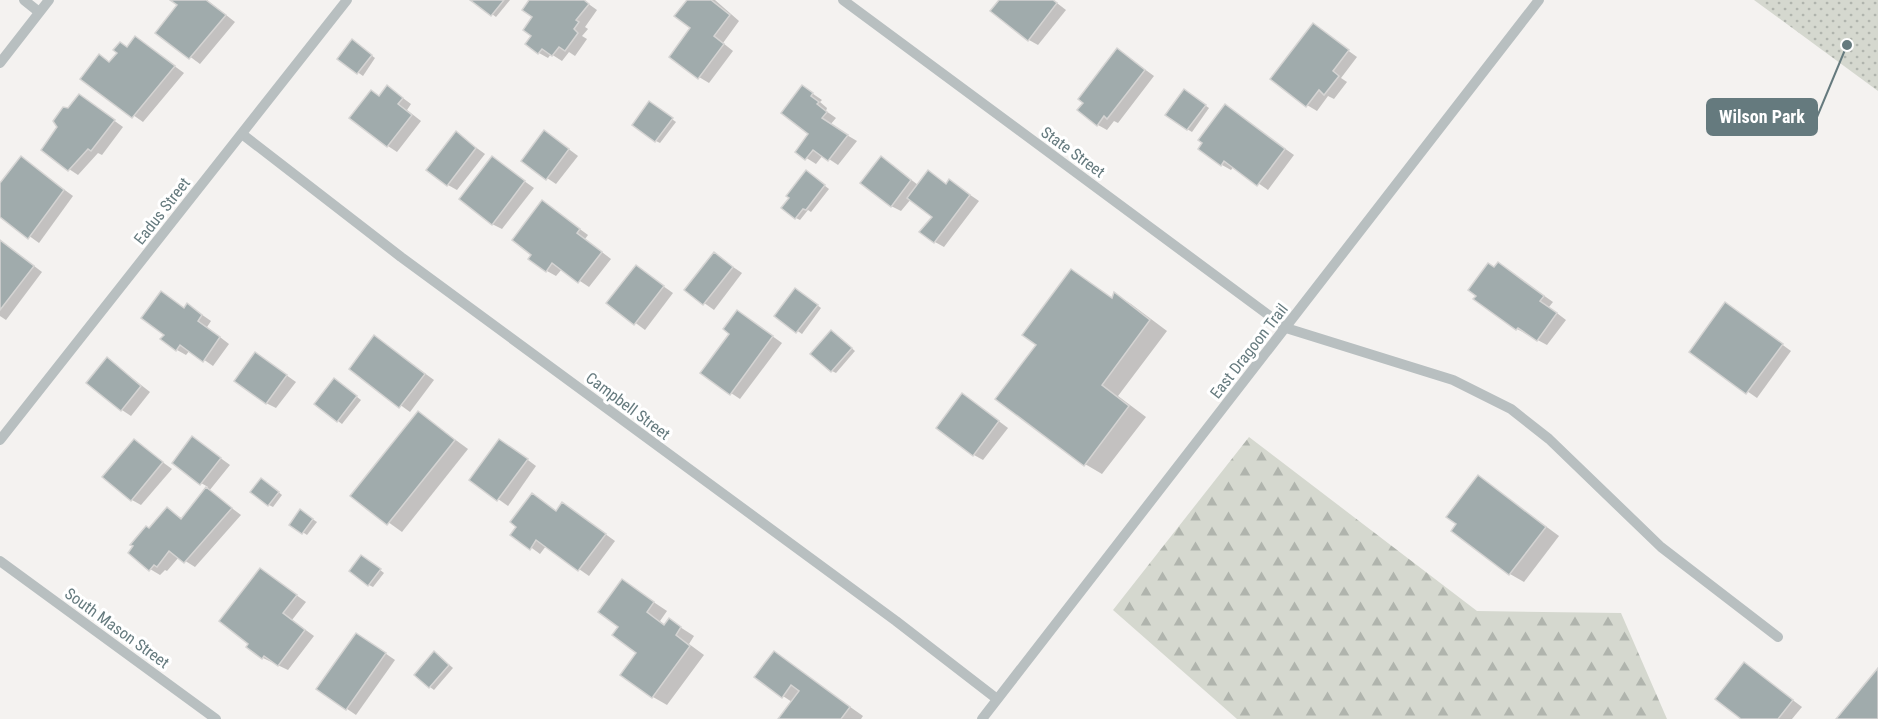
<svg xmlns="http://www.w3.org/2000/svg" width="1878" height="719" font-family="'Roboto Condensed',sans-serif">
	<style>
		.forest { fill: url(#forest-firs) }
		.park { fill: url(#park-dots) }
		.shadow { fill: #0003 }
		.building { fill: #a0abac; stroke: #d5d4d3; stroke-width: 1.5 }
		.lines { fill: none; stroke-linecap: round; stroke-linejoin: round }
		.minor { stroke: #b8bfc0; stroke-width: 10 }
		.labels { text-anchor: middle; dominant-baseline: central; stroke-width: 6; stroke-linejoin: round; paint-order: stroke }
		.street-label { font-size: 16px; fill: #657a7e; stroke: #fff }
		.leader { fill: none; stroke: #657a7e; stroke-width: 2 }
		.callout-dot { fill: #657a7e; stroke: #fff; stroke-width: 2 }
		.callout { fill: #657a7e; stroke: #657a7e; stroke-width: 2 }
		.callout-label { font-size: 18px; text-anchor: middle; font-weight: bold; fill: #fff }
	</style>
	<defs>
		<pattern id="forest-firs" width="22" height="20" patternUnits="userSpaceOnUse" patternTransform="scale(1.5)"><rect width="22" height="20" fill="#d5d8cf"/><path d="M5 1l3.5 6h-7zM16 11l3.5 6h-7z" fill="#b0b4ad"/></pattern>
		<pattern id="park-dots" width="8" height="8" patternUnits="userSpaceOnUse" patternTransform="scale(1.5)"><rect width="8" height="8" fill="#d5d8cf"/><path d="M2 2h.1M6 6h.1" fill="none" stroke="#b0b4ad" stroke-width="1.8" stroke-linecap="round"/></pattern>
	</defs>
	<rect width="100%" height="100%" fill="#f4f2f0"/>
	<path class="forest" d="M1249,437L1477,611L1621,613L1667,719H1237L1113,610Z"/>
	<path class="park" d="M1754,0H1878V91Z"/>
	<g class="shadow">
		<path d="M172,0H207L235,22L200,64L158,33L179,5Z"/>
		<path d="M473,0H510L496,17Z"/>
		<path d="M532,0H583L597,10L585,27L588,29L582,36L587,39L575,56L569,52L562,61L551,54L548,58L539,53L533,36Z"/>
		<path d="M688,0H715L739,21L723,43L733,51L709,83L699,77Z"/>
		<path d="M1000,0H1053L1066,10L1038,45L1029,40Z"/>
		<path d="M1313,25L1357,57L1341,78L1347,82L1334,99L1328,96L1317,111L1307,105Z"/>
		<path d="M136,38L184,73L143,122L82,79L111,63Z"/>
		<path d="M356,44L375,58L363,76L339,59Z"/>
		<path d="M1118,50L1154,76L1118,123L1114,121L1107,130L1098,125Z"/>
		<path d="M388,87L411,104L407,110L421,121L397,152L388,146L380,97Z"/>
		<path d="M803,87L822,100L820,102L827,108L826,111L836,118L830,125L857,141L838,165L823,155L816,164L797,152L810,134Z"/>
		<path d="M1189,94L1209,108L1192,132L1187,129Z"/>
		<path d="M80,96L123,127L102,155L98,153L78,175L69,169V110Z"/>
		<path d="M654,106L676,122L660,143L656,141Z"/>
		<path d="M1225,106L1294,155L1268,190L1234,166L1231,170L1222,165Z"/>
		<path d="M456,133L485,154L457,190L448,185Z"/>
		<path d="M554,138L578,156L556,184L547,178Z"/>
		<path d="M21,158L73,196L39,243L0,215V185Z"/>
		<path d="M492,158L534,188L502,229L492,224Z"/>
		<path d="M891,164L918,185H947L950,181L979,201L944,247L935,242L934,216L911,199L901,211L891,206Z"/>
		<path d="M811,175L829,189L811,212L808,210L800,220L796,218Z"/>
		<path d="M543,202L588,235L585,239L611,259L589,287L562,269L556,276L547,271L533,254Z"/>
		<path d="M0,240L42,272L6,320L0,316Z"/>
		<path d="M714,254L742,273L714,310L686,290Z"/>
		<path d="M636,267L673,293L645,330L609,303Z"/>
		<path d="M1495,269L1508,270L1553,302L1549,307L1566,320L1547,345L1517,329L1475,299Z"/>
		<path d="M1072,271L1113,299L1115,294L1131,304L1167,331L1118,396L1146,417L1102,474L1085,464L1038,345Z"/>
		<path d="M161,292L185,309L188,305L211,321L207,327L229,344L213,366L190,350L186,355L177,350Z"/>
		<path d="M800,292L821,308L802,334L776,316Z"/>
		<path d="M1735,310L1791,351L1757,398L1691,352Z"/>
		<path d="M747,318L782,343L740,399L731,393V333Z"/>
		<path d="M836,335L855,351L836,373L832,371Z"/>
		<path d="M375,337L434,380L410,412L351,369Z"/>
		<path d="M108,359L150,392L131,416L122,410Z"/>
		<path d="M265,360L296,382L276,408L266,403Z"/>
		<path d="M339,383L361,400L342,424L338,421Z"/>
		<path d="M972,401L1008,428L983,460L974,455Z"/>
		<path d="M419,413L468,449L402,532L352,496Z"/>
		<path d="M193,438L230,465L209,491L241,515L195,567L179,557L167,571L165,570L160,575L150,569V530L167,509L183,519L208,487L201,483Z"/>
		<path d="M134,441L172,469L141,505L132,500Z"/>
		<path d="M509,446L536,466L508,506L471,480Z"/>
		<path d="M1479,477L1559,536L1524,582L1510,574L1458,524Z"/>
		<path d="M266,482L282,495L273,507L269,505Z"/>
		<path d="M572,510L615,541L589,576L546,546L540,554L513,534L556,511Z"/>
		<path d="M305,514L317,522L307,535L291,524Z"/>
		<path d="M366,559L384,573L373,587L369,585Z"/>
		<path d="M261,570L306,602L292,620L314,636L288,670L263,658L248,647Z"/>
		<path d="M622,581L667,611L660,621L665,625L669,620L694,636L689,644L704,655L667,705L653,697L638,652L620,627Z"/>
		<path d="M366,640L395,660L356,715L318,689Z"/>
		<path d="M774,653L863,716L861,719H780L792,702L783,696Z"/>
		<path d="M439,656L453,668L434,690L430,687Z"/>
		<path d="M1745,664L1802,707L1792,719H1743Z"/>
	</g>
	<g class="building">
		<path d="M170,0H206L226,15L189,59L155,33L177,5Z"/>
		<path d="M470,0H504L491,16Z"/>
		<path d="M529,0H584L589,4L576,20L579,22L574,29L578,33L565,51L559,47L552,56L542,49L538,54L525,44L531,36L523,30L532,17L522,10Z"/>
		<path d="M687,0H711L730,15L714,36L724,44L698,79L669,57L690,28L674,16Z"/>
		<path d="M999,0H1053L1057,3L1028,41L990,11Z"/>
		<path d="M1313,23L1349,50L1333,71L1339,76L1324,95L1319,90L1306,107L1270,79Z"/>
		<path d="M135,36L175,66L132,118L80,79L99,54L109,62L117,53L113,50L120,42L127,47Z"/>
		<path d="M352,39L372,55L357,74L337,59Z"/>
		<path d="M1117,48L1145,70L1107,119L1104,116L1097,126L1077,110L1083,103L1078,99Z"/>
		<path d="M387,85L403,98L398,104L412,115L387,147L349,118L371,90L379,96Z"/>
		<path d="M802,85L813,93L811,96L819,102L817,104L827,112L822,118L848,135L828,161L813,150L805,160L795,152L808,134L781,113Z"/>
		<path d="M1184,89L1206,105L1187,130L1165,115Z"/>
		<path d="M79,94L115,120L91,151L88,149L68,171L41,150L57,127L53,121L63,107L68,108Z"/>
		<path d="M649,101L673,118L655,142L632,125Z"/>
		<path d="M1225,104L1285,149L1257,186L1224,161L1221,166L1198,149L1202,143L1198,140Z"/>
		<path d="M544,130L569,149L546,180L521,161Z"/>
		<path d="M456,131L476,148L447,186L426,170Z"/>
		<path d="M21,156L64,190L28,239L0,217V183Z"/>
		<path d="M492,156L525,181L492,225L459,199Z"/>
		<path d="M881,156L911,180L891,207L860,183Z"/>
		<path d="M806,170L825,185L806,210L803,209L795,219L781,208L789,198L786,196Z"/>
		<path d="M928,170L946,184L949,179L970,195L934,243L919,232L932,217L907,198Z"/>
		<path d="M542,200L580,229L577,233L602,252L578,283L552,263L546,272L528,259L531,255L512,240Z"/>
		<path d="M0,240L34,266L0,310Z"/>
		<path d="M714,252L733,267L703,305L684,290Z"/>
		<path d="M1498,262L1544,296L1540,301L1557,313L1537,341L1518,328L1516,330L1473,299L1476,296L1468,290L1488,263L1494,267Z"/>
		<path d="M636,265L664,286L634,325L606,303Z"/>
		<path d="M1071,269L1112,298L1114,292L1150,320L1102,385L1129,406L1084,466L995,399L1036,345L1022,335Z"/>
		<path d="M795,288L818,305L796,333L774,316Z"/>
		<path d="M161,291L184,308L187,303L202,315L198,321L220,337L203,362L180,345L176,351L160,339L164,335L141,318Z"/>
		<path d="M1725,302L1783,344L1746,394L1689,352Z"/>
		<path d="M737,310L773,336L730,395L700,373L729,334L723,329Z"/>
		<path d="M831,330L852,348L831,372L810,354Z"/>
		<path d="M374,335L425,374L399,408L349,369Z"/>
		<path d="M255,352L287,375L266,404L234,381Z"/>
		<path d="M107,357L141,386L121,411L86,383Z"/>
		<path d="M334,378L357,396L337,422L314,404Z"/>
		<path d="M962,393L999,421L973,456L936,428Z"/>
		<path d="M418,411L455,440L387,525L350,496Z"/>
		<path d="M192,436L221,458L200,485L172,463Z"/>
		<path d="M134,439L163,462L131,501L102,477Z"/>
		<path d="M499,439L528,459L497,501L469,480Z"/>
		<path d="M1478,475L1546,527L1509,575L1451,531L1456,524L1446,517Z"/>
		<path d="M261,478L279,492L268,506L250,492Z"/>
		<path d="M206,487L232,508L184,563L169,551L157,567L154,565L149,571L128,553L133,546L130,545L146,526L149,528L167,507L181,519Z"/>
		<path d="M532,493L556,511L562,502L606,534L578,571L536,540L530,550L510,535L516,527L510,522Z"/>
		<path d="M300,509L313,519L302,534L289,525Z"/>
		<path d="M361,555L381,569L368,586L349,571Z"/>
		<path d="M260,568L297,595L283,613L305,630L278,666L264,656L262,659L246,647L248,644L219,621Z"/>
		<path d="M622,579L654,602L647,612L664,625L669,618L681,627L676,635L690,646L652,698L620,675L636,653L612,635L618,627L598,612Z"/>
		<path d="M356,633L386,653L346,710L316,689Z"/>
		<path d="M434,651L449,665L429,688L414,675Z"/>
		<path d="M774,651L850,707L841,719H778L799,691L791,685L782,698L754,677Z"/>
		<path d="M1744,662L1793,700L1778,719H1741L1715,699Z"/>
		<path d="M1878,668V719H1836Z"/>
	</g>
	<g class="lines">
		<g class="minor">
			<path d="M24,0L39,12"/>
			<path d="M843,0L1286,328L1453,380L1511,409L1549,439L1661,547L1778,637"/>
			<path d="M0,63L49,0"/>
			<path d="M242,134L401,257L896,621L997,699"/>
			<path d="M0,440L347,0"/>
			<path d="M0,561L216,719"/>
			<path d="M982,719L1539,0"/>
		</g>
	</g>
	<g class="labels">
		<g class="street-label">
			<text transform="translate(1073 152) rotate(36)">State Street</text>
			<text transform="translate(162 211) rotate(-52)">Eadus Street</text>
			<text transform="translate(1249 351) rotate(-52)">East Dragoon Trail</text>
			<text transform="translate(628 406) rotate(37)">Campbell Street</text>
			<text transform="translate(117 628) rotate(36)">South Mason Street</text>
		</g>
	</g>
	<path class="leader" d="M1847 45L1817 117"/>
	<circle class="callout-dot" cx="1847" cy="45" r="6"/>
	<rect class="callout" x="1707" y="99" width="110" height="36" rx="6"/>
	<g class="callout-label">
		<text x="1762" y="123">Wilson Park</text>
	</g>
</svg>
